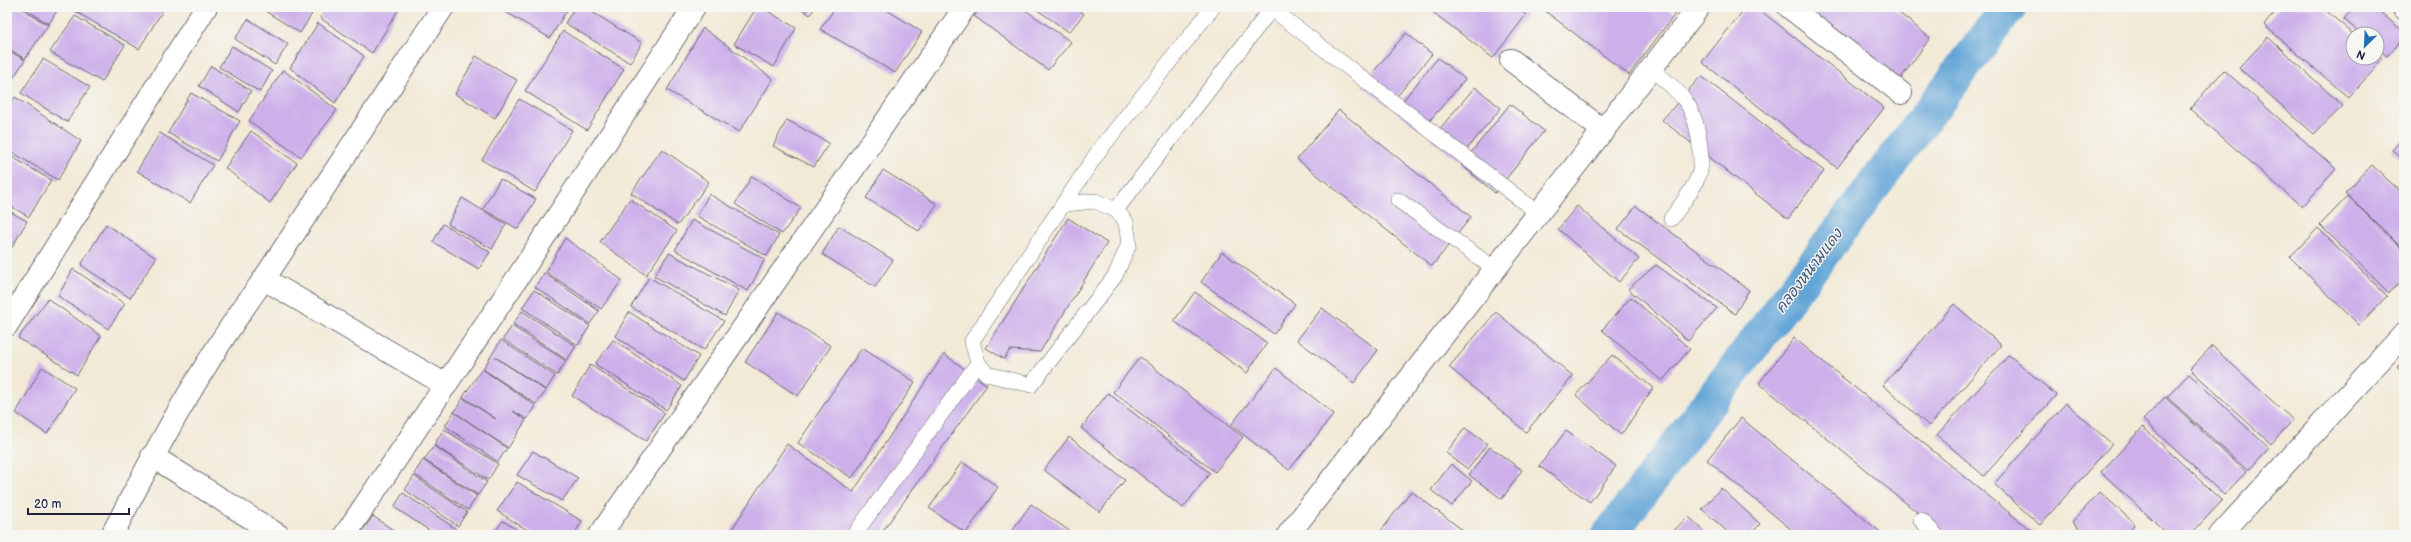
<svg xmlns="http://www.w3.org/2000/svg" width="2411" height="542" font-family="'Balsamiq Sans','Playpen Sans Thai',sans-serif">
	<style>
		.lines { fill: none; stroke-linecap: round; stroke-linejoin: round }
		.canal { stroke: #64a5d7; stroke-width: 35 }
		.building { fill: #cdb0ea }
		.service-casing { stroke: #6b6872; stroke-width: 16 }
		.minor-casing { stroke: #6b6872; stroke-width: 24 }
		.service { stroke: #fff; stroke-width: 15 }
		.minor { stroke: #fff; stroke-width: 22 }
		.labels { text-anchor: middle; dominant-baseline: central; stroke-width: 3; stroke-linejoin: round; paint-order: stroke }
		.water-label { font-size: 15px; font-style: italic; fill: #3c5679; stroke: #f6f6f2 }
	</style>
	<rect width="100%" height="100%" fill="#f6f6f2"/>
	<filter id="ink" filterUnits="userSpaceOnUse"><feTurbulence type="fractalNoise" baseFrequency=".025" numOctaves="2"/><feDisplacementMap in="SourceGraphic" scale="8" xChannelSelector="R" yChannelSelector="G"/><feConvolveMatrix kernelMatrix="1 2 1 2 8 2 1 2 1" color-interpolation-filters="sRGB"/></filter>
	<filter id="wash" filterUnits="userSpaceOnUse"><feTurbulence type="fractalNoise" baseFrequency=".012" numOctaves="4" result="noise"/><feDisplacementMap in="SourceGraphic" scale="16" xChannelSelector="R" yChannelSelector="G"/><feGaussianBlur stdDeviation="0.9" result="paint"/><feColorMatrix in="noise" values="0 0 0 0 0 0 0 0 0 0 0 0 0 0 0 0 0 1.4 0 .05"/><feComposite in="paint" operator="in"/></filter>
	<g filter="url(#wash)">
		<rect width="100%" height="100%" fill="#f2ead7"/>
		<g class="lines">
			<path class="canal" d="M1609,535L2009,7"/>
		</g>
		<g id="blocks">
			<g class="building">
				<path d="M7,7H19L48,25L25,59L7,48Z"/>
				<path d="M22,7H59L49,24Z"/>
				<path d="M75,7H159L163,10L139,49L73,10Z"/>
				<path d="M259,7H304L313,12L300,33Z"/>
				<path d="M327,7H400L372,53L320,18Z"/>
				<path d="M497,7H569L550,38Z"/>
				<path d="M575,7H584L642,43L630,63L565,23Z"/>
				<path d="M757,7H761L796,28L774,67L734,44Z"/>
				<path d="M799,7H815L810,15Z"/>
				<path d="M836,7H882L922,32L895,73L820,29Z"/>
				<path d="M983,7H1021L1071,42L1048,70L974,16Z"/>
				<path d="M1033,7H1074L1084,14L1069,32Z"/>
				<path d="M1426,7H1516L1526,15L1493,58Z"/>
				<path d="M1540,7H1665L1675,14L1629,75Z"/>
				<path d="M1746,7H1756L1884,108L1837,168L1702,62Z"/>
				<path d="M1804,7H1892L1930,38L1898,82Z"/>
				<path d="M2280,7H2322L2353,34V58H2377V55L2382,59L2349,98L2264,25Z"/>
				<path d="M2354,7H2374L2404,32V36L2387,56L2377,48V34H2361L2344,19Z"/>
				<path d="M75,16L125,45L102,82L50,52Z"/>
				<path d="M248,19L288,44L275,65L235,39Z"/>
				<path d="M318,23L364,56L335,103L290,68Z"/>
				<path d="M703,28L773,79L739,132L667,90Z"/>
				<path d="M563,31L624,69L587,130L525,91Z"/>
				<path d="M1406,33L1432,54L1389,106L1362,85Z"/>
				<path d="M2268,37L2343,106L2314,134L2239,68Z"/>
				<path d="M232,46L272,71L260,92L219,67Z"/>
				<path d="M7,50L25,60L7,87Z"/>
				<path d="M476,56L517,80L495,118L455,94Z"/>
				<path d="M1438,58L1465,79L1421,131L1395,110Z"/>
				<path d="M43,59L90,87L67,122L21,93Z"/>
				<path d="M211,66L251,91L239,112L199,86Z"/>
				<path d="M283,70L337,110L301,157L249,121Z"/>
				<path d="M2224,70L2336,169L2302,207L2190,109Z"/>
				<path d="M1701,76L1824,171L1788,219L1662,120Z"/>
				<path d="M1475,87L1501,108L1458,160L1431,139Z"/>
				<path d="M191,93L240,121L217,161L168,133Z"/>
				<path d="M15,97L81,141L58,180L7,149V108Z"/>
				<path d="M519,99L572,130L535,192L482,160Z"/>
				<path d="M1510,104L1544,131L1495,193L1461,165Z"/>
				<path d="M1339,110L1471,217L1432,266L1297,159Z"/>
				<path d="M787,120L829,143L814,167L773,146Z"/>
				<path d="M251,131L297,163L270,203L225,168Z"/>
				<path d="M160,133L213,165L190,203L137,171Z"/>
				<path d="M2404,137V161L2392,150Z"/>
				<path d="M662,149L709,182L678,225L631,193Z"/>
				<path d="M7,154L51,180L29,217L7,204Z"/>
				<path d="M2372,165L2404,195V250L2345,193Z"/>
				<path d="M883,170L937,204L919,231L866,198Z"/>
				<path d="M752,176L801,208L782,234L735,204Z"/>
				<path d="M500,179L536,199L518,229L483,209Z"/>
				<path d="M709,194L779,235L767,256L697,216Z"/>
				<path d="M2348,196L2404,251V279L2389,293L2320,225Z"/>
				<path d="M462,198L506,224L492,249L448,224Z"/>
				<path d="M630,199L677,231L646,275L600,242Z"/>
				<path d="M1577,206L1639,259L1619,282L1558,229Z"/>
				<path d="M1636,206L1749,290L1735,314L1618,229Z"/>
				<path d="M7,210L27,221L7,256Z"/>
				<path d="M1068,218L1107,243L1040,352L1010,350L1004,359L986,348Z"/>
				<path d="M692,220L765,259L748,291L675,250Z"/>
				<path d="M106,224L156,258L130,298L81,265Z"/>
				<path d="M443,224L490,252L479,269L433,242Z"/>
				<path d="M839,226L893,260L875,287L822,254Z"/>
				<path d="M2318,228L2387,296L2359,325L2290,257Z"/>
				<path d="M565,238L622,280L601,309L546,272Z"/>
				<path d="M1222,252L1295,304L1274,334L1201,282Z"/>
				<path d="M669,253L739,290L725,316L654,276Z"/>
				<path d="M1656,265L1717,308L1688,341L1628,289Z"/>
				<path d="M73,269L125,304L108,329L58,296Z"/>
				<path d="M544,273L599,311L590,324L535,287Z"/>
				<path d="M649,277L724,321L704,350L631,307Z"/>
				<path d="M534,290L590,326L578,345L522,308Z"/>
				<path d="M1195,292L1267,343L1247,373L1174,321Z"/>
				<path d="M1631,297L1690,349L1662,381L1602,330Z"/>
				<path d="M48,299L101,336L77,375L18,338Z"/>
				<path d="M1954,304L2001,345L1929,426L1883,385Z"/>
				<path d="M1322,308L1378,350L1354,383L1297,340Z"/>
				<path d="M522,311L576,346L567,360L513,324Z"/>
				<path d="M629,312L699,356L684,381L615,336Z"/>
				<path d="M778,312L831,346L798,396L745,362Z"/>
				<path d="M1496,312L1573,376L1526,432L1449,367Z"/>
				<path d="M512,326L566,361L557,375L503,339Z"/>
				<path d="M1794,338L2033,532L2030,535H1945L1759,383Z"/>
				<path d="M501,340L555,376L546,390L495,357L546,391L536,404L483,369Z"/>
				<path d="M613,340L682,386L666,410L595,364Z"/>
				<path d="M2212,346L2293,420L2271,444L2190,369Z"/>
				<path d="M862,348L915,382L852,478L798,443Z"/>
				<path d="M944,354L987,385L880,535H728L787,444L853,492Z"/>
				<path d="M1612,355L1653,388L1621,435L1576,395Z"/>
				<path d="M2009,355L2056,395L1984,476L1937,435Z"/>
				<path d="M1140,357L1243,437L1215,472L1113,392Z"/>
				<path d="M2404,360V374L2397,367Z"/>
				<path d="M590,365L665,413L646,441L572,396Z"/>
				<path d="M42,367L75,388L47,434L16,413Z"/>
				<path d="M1276,368L1334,414L1289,470L1231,425Z"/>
				<path d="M482,369L536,406L527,419L513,411L526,420L508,448L454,412L463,398L496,419L463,397Z"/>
				<path d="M2189,374L2269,448L2248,471L2167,397Z"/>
				<path d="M1108,393L1210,473L1183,508L1081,428Z"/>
				<path d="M2165,397L2246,472L2224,495L2143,420Z"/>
				<path d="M2066,403L2112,444L2040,525L1994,484Z"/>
				<path d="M454,412L507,448L498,462L445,426Z"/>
				<path d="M1741,418L1884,535H1798L1707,460Z"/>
				<path d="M2143,427L2222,501L2190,535H2169L2101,472Z"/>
				<path d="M1465,428L1487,444L1468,469L1446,453Z"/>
				<path d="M444,429L498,464L488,480L434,445Z"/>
				<path d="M1566,431L1616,466L1590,502L1539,466Z"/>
				<path d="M1069,437L1125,480L1100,512L1044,470Z"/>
				<path d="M434,446L487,482L478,495L424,460Z"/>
				<path d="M1490,447L1522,470L1502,499L1469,475Z"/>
				<path d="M533,451L578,478L562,501L517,475Z"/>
				<path d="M423,460L477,496L468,510L414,474Z"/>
				<path d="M962,462L998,487L966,533L929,508Z"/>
				<path d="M1451,464L1472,481L1452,506L1431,490Z"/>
				<path d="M414,476L467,512L458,526L405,490Z"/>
				<path d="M517,482L582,521L574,535H535L497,511Z"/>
				<path d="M1721,488L1760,524L1750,535H1731L1702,509Z"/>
				<path d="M1411,491L1469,535H1378Z"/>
				<path d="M2100,492L2135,524L2125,535H2085L2072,522Z"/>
				<path d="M403,493L456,529L452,535H436L394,507Z"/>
				<path d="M1031,504L1075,535H1009Z"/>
				<path d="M373,516L400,535H362L360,534Z"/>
				<path d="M1688,516L1708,535H1670Z"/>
				<path d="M503,521L525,535H492Z"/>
			</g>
		</g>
	</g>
	<g filter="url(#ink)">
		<use href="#blocks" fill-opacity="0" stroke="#6b6872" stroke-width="1"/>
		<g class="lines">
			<defs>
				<g id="service">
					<path d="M1272,9L1538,213"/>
					<path d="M1652,70C1683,94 1696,106 1700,147C1701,158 1702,167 1698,177C1692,192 1680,206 1671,219"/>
					<path d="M1398,200L1495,269"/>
					<path d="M1116,210L1273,7"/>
					<path d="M978,363L987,374L1031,385L1115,276L1129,244L1126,222L1116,210L1095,201L1064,204"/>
					<path d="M1921,520L1936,535"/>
					<path d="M854,535L978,363L972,341L1098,152L1213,7"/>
				</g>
				<g id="minor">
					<path d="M1789,7L1901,93"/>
					<path d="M2403,7L2404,8"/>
					<path d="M1511,60L1604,131"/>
					<path d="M264,279L446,385"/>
					<path d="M7,325L206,7"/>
					<path d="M152,456L278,535"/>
					<path d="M112,535C157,447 205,359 264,279L443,7"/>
					<path d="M345,535L520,274L694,7"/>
					<path d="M600,535L965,7"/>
					<path d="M1288,535C1424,358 1561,182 1699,7"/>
					<path d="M2220,535L2404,334"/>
				</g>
			</defs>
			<use href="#service" class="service-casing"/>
			<use href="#minor" class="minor-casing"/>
			<use href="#service" class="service"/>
			<use href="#minor" class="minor"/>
		</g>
	</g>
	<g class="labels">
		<g class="water-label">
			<text transform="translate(1809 271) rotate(-53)">คลองหนามแดง</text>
		</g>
	</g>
	<rect width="2411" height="542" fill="none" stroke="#f6f6f2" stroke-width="24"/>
	<g transform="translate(2365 46) rotate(204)"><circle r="19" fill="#f6f6f2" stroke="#a1a1a9"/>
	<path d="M0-3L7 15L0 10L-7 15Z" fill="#1f6fb2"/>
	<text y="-6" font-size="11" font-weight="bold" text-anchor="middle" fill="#22223b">N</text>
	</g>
	<path d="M28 508v6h101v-6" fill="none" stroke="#22223b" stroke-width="2"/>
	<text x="34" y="508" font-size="12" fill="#22223b" stroke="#f6f6f2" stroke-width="3" paint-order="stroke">20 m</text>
</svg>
